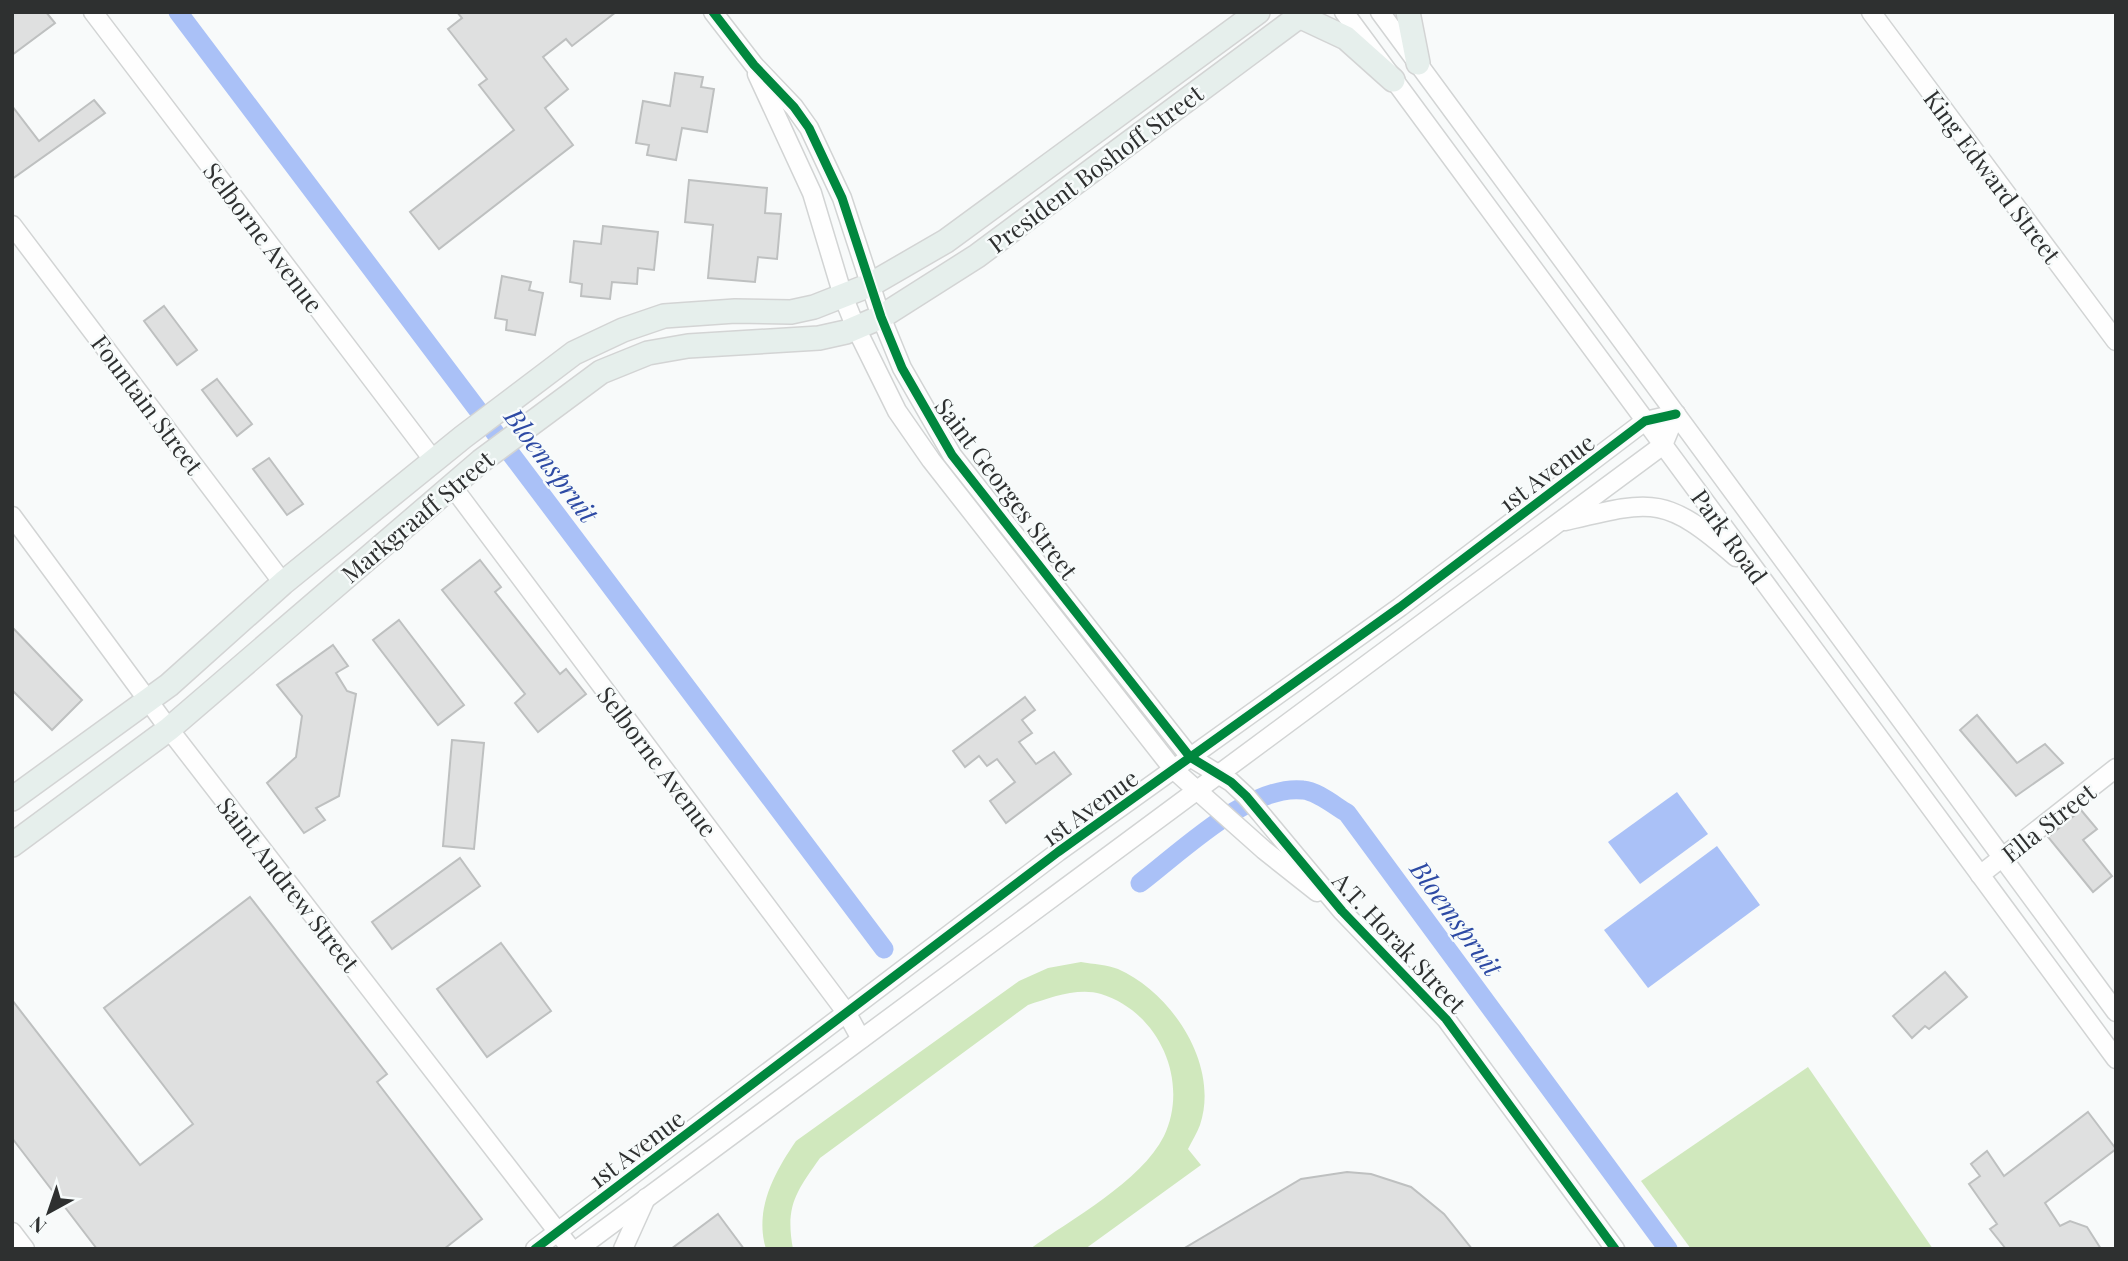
<svg xmlns="http://www.w3.org/2000/svg" width="2128" height="1261" font-family="'Playfair Display',serif">
	<style>
		.green { fill: #d0e8bd }
		.water { fill: #aac1f7 }
		.lines { fill: none; stroke-linecap: round; stroke-linejoin: round }
		.canal { stroke: #aac1f7; stroke-width: 19 }
		.building { fill: #dfe0e0; stroke: #bec0c0; stroke-width: 2 }
		.minor-casing { stroke: #d2d4d4; stroke-width: 21 }
		.major-casing { stroke: #d3d4d4; stroke-width: 26 }
		.minor { stroke: #fefefe; stroke-width: 18 }
		.major { stroke: #e6efec; stroke-width: 23 }
		.cycleway-casing { stroke: #f7fbfb; stroke-width: 13 }
		.cycleway { stroke: #00873e; stroke-width: 9 }
		.labels { text-anchor: middle; dominant-baseline: central; stroke-width: 5; stroke-linejoin: round; paint-order: stroke }
		.street-label { font-size: 24px; fill: #2e3030; stroke: #f7fbfb }
		.water-label { font-size: 26px; font-style: italic; fill: #2d4aa4; stroke: #f7fbfb }
	</style>
	<rect width="100%" height="100%" fill="#f8fafa"/>
	<g class="green">
		<path d="M1081,962C1093,964 1108,965 1118,969C1172,993 1220,1065 1200,1125C1197,1133 1192,1141 1188,1149L1201,1165L1085,1249H1030C1071,1219 1141,1182 1164,1136C1190,1081 1159,1012 1101,994C1078,987 1049,998 1028,1005L820,1158C796,1192 785,1206 793,1249H766C754,1210 774,1173 796,1141L1019,981L1048,968Z"/>
		<path d="M1808,1067L1933,1249H1691L1641,1181Z"/>
	</g>
	<g class="water">
		<path d="M1677,792L1708,834L1640,884L1608,842Z"/>
		<path d="M1717,846L1760,905L1648,988L1604,930Z"/>
	</g>
	<g class="lines">
		<g class="canal">
			<path d="M178,12L884,949"/>
			<path d="M1140,883C1181,852 1250,784 1303,790C1317,791 1335,806 1347,813L1668,1249"/>
		</g>
	</g>
	<g class="building">
		<path d="M12,12H46L55,23L12,55Z"/>
		<path d="M457,12H616L572,46L566,39L543,57L568,89L545,108L573,145L439,249L410,212L514,130L479,85L487,79L448,29L462,18Z"/>
		<path d="M675,73L703,77L701,87L714,89L707,132L682,128L676,160L647,155L649,145L636,143L643,101L670,106Z"/>
		<path d="M94,100L105,113L12,179V106L39,141Z"/>
		<path d="M689,180L767,188L765,213L781,214L777,259L758,257L755,282L708,278L713,225L685,222Z"/>
		<path d="M603,226L658,232L654,270L638,268L637,284L612,282L610,299L581,296L582,284L570,282L574,241L601,244Z"/>
		<path d="M502,276L531,282L529,290L543,293L535,335L506,330L507,320L495,318Z"/>
		<path d="M164,306L197,350L177,365L144,321Z"/>
		<path d="M217,379L252,424L237,436L202,390Z"/>
		<path d="M269,458L303,504L287,515L253,469Z"/>
		<path d="M480,560L501,587L495,592L560,674L566,669L586,694L538,732L515,703L525,694L442,590Z"/>
		<path d="M399,620L464,705L438,725L373,640Z"/>
		<path d="M12,627L82,700L52,730L12,690Z"/>
		<path d="M333,645L348,666L336,673L347,691L356,694L339,796L316,808L325,820L304,833L267,783L296,757L302,716L277,685Z"/>
		<path d="M1025,697L1035,710L1022,720L1032,733L1019,742L1036,764L1054,752L1071,774L1006,823L990,801L1015,782L997,759L987,766L979,756L965,767L953,751Z"/>
		<path d="M1977,715L2017,763L2045,744L2063,763L2016,796L1960,730Z"/>
		<path d="M452,740L484,743L474,849L443,846Z"/>
		<path d="M2081,810L2097,829L2083,840L2112,876L2093,892L2048,837Z"/>
		<path d="M460,858L480,886L392,949L372,922Z"/>
		<path d="M250,897L387,1074L377,1082L482,1219L444,1249H97L12,1138V1000L140,1165L193,1124L104,1008Z"/>
		<path d="M501,943L551,1011L487,1057L437,989Z"/>
		<path d="M1945,972L1967,997L1929,1029L1925,1026L1912,1038L1893,1016Z"/>
		<path d="M2088,1112L2116,1149L2045,1203L2060,1226L2070,1221L2087,1227L2101,1249H2006L1990,1229L1997,1224L1969,1184L1980,1176L1971,1164L1987,1151L2004,1176Z"/>
		<path d="M1347,1172L1371,1174L1411,1187L1444,1214L1472,1249H1183L1301,1179Z"/>
		<path d="M718,1214L744,1249H671Z"/>
	</g>
	<g class="lines">
		<defs>
			<g id="minor">
				<path d="M93,12L434,461"/>
				<path d="M713,12L754,65L794,107L809,128L842,198L881,317L902,368L952,455L1190,757L1231,782L1246,796L1342,911L1446,1019L1615,1249"/>
				<path d="M1344,12L2116,1059"/>
				<path d="M1380,12L2116,1012"/>
				<path d="M1871,12L2116,341"/>
				<path d="M757,74L812,193L843,296L856,328L897,411L931,460L1173,769L1264,850L1317,892"/>
				<path d="M12,225L283,583"/>
				<path d="M452,486L846,1012L861,1039"/>
				<path d="M12,516L169,729L571,1249"/>
				<path d="M1565,521C1653,500 1665,495 1736,557"/>
				<path d="M1980,875L2116,768"/>
				<path d="M12,1232L25,1249"/>
				<path d="M535,1249L1058,852L1400,607L1645,421L1676,414"/>
				<path d="M578,1249L1663,445L1676,414"/>
				<path d="M623,1249L646,1198"/>
			</g>
			<g id="major">
				<path d="M1408,12L1418,63"/>
				<path d="M1299,16L1346,38L1393,80"/>
				<path d="M12,799L169,685L283,583L463,437L574,353L623,330L664,316L735,311L791,312L814,307L870,285L946,241L1258,12"/>
				<path d="M12,845L169,729L481,461L601,372L648,353L688,346L819,338L846,332L881,317L977,256L1305,12"/>
			</g>
		</defs>
		<use href="#minor" class="minor-casing"/>
		<use href="#major" class="major-casing"/>
		<use href="#minor" class="minor"/>
		<use href="#major" class="major"/>
		<defs>
			<g id="cycleway">
				<path d="M713,12L754,65L794,107L809,128L842,198L881,317L902,368L952,455L1190,757L1231,782L1246,796L1342,911L1446,1019L1615,1249"/>
				<path d="M535,1249L1058,852L1400,607L1645,421L1676,414"/>
			</g>
		</defs>
		<use href="#cycleway" class="cycleway-casing"/>
		<use href="#cycleway" class="cycleway"/>
	</g>
	<g class="labels">
		<g class="street-label">
			<text transform="translate(1095 168) rotate(-37)">President Boshoff Street</text>
			<text transform="translate(1993 176) rotate(53)">King Edward Street</text>
			<text transform="translate(264 237) rotate(53)">Selborne Avenue</text>
			<text transform="translate(148 404) rotate(53)">Fountain Street</text>
			<text transform="translate(1546 472) rotate(-37)">1st Avenue</text>
			<text transform="translate(1007 488) rotate(53)">Saint Georges Street</text>
			<text transform="translate(417 516) rotate(-40)">Markgraaff Street</text>
			<text transform="translate(1730 536) rotate(54)">Park Road</text>
			<text transform="translate(658 761) rotate(53)">Selborne Avenue</text>
			<text transform="translate(1089 807) rotate(-36)">1st Avenue</text>
			<text transform="translate(2048 822) rotate(-38)">Ella Street</text>
			<text transform="translate(289 884) rotate(52)">Saint Andrew Street</text>
			<text transform="translate(1400 942) rotate(47)">A.T. Horak Street</text>
			<text transform="translate(636 1148) rotate(-37)">1st Avenue</text>
		</g>
		<g class="water-label">
			<text transform="translate(552 465) rotate(53)">Bloemspruit</text>
			<text transform="translate(1457 918) rotate(54)">Bloemspruit</text>
		</g>
	</g>
	<rect width="2128" height="1261" fill="none" stroke="#2e3030" stroke-width="28"/>
	<g transform="translate(49 1212) rotate(220)" stroke="#f7fbfb" stroke-width="5" paint-order="stroke">
	<path d="M0-5L12 26L0 18L-12 26Z" fill="#2e3030"/>
	<text y="-10" font-size="19" font-weight="bold" text-anchor="middle" fill="#2e3030">N</text>
	</g>
</svg>
